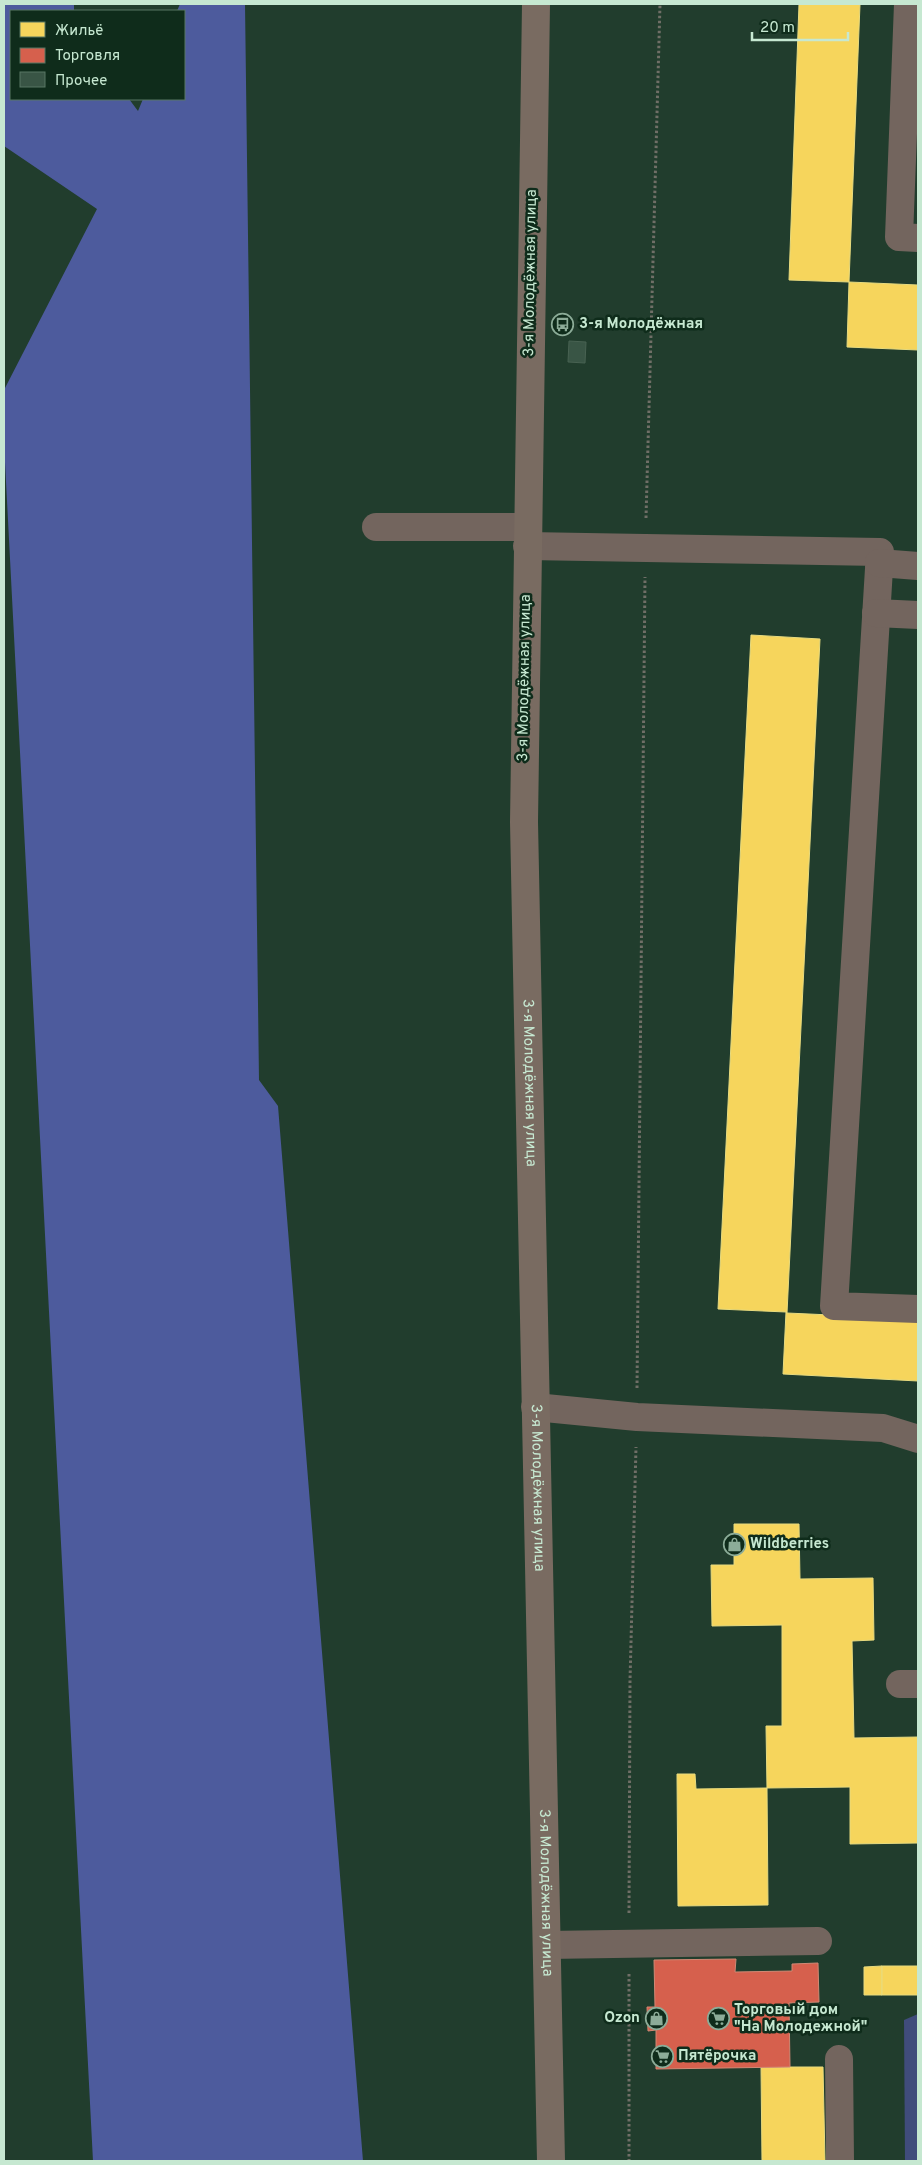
<svg xmlns="http://www.w3.org/2000/svg" width="922" height="2165" font-family="Overpass,sans-serif">
	<style>
		.green { fill: #404c7b }
		.forest { fill: #4d5b9d }
		.homes { fill: #f6d55c; stroke: #e8db7f }
		.shops { fill: #d6604d; stroke: #d18975 }
		.building { fill: #395545; stroke: #486252 }
		.lines { fill: none; stroke-linecap: round; stroke-linejoin: round }
		.path { stroke: #706f67; stroke-width: 3; stroke-dasharray: 2.5 2.5; stroke-linecap: butt }
		.minor { stroke: #73655e; stroke-width: 28 }
		.major { stroke: #796b61; stroke-width: 28 }
		.labels { text-anchor: middle; dominant-baseline: central; stroke-width: 5; stroke-linejoin: round; paint-order: stroke }
		.street-label { font-size: 15px; fill: #c6e8d1; stroke: #0f2c1b }
		.poi-label { font-size: 15px; font-weight: bold; fill: #c6e8d1; stroke: #0f2c1b; text-anchor: start }
	</style>
	<rect width="100%" height="100%" fill="#213d2d"/>
	<path class="green" d="M918,2014V2161H905L904,2020Z"/>
	<path class="forest" d="M4,4H74V11H11V99H129L138,111L143,99H184V11H177L180,4H245L259,1080L278,1106L363,2161H93L4,443V390L97,209L4,146Z"/>
	<g class="homes">
		<path d="M799,4H860L849,282L789,280Z"/>
		<path d="M849,282L918,285V350L847,347Z"/>
		<path d="M751,635L820,639L787,1313L918,1319V1381L783,1374L786,1312L718,1309Z"/>
		<path d="M734,1524H799L800,1579L873,1578L874,1640L852,1641L854,1738L918,1737V1843L850,1844V1787L767,1788L766,1726H782V1625L712,1626L711,1565H734Z"/>
		<path d="M677,1774H695L696,1789L767,1788L768,1905L678,1906Z"/>
		<path d="M882,1966V1995H864V1967Z"/>
		<rect x="882" y="1966" width="36" height="29"/>
		<path d="M761,2067H823L825,2161H762Z"/>
	</g>
	<path class="shops" d="M736,1959L735,1972L792,1971V1964L818,1963L819,2002L789,2003L790,2067L656,2069V2030L648,2031L647,2007H655L654,1960Z"/>
	<path class="building" d="M569,341L586,342L585,363L568,362Z"/>
	<g class="lines">
		<g class="path">
			<path d="M646,518L660,4"/>
			<path d="M637,1388L645,577"/>
			<path d="M629,1913L630,1681L636,1447"/>
			<path d="M629,1974V2161"/>
		</g>
		<g class="minor">
			<path d="M908,4L899,237L918,238"/>
			<path d="M376,527H527"/>
			<path d="M527,546L880,552L834,1306L918,1309"/>
			<path d="M879,563L918,566"/>
			<path d="M876,613L918,615"/>
			<path d="M535,1407L637,1417L883,1428L918,1439"/>
			<path d="M900,1684H918"/>
			<path d="M547,1945L818,1941"/>
			<path d="M839,2059L840,2161"/>
		</g>
		<path class="major" id="s1" d="M536,4L524,822L551,2161"/>
	</g>
	<defs>
		<symbol id="bus-ring" viewBox="-11 -11 22 22"><circle r="9.5" fill="#0f2c1b" stroke="#8cac98" stroke-width="1.5"/><path d="M-5-6H5V4H4V6H2V4H-2V6H-4V4H-5ZM-3.5-4V0h7V-4ZM-3.5 1.2v1.5H-2V1.2ZM2 1.2v1.5H3.5V1.2Z" fill="#8cac98"/></symbol>
		<symbol id="shop-ring" viewBox="-11 -11 22 22"><circle r="9.5" fill="#0f2c1b" stroke="#8cac98" stroke-width="1.5"/><path d="M-5-2.5h2.3a2.7 3.5 0 0 1 5.4 0H5L5.5 6h-11ZM-1.5-2.5h3a1.5 2.3 0 0 0-3 0Z" fill="#8cac98"/></symbol>
		<symbol id="supermarket-ring" viewBox="-11 -11 22 22"><circle r="9.5" fill="#0f2c1b" stroke="#8cac98" stroke-width="1.5"/><path d="M-6-5.5h2.5l.6 2H6L4.5 2H-2.5L-4.4-4H-6ZM-1.5 3.2a1.3 1.3 0 1 0 .1 0ZM3 3.2a1.3 1.3 0 1 0 .1 0Z" fill="#8cac98"/></symbol>
	</defs>
	<g fill-rule="evenodd">
		<use href="#bus-ring" x="550" y="312" width="25" height="25"/>
		<use href="#shop-ring" x="722" y="1532" width="25" height="25"/>
		<use href="#shop-ring" x="644" y="2006" width="25" height="25"/>
		<use href="#supermarket-ring" x="706" y="2006" width="25" height="25"/>
		<use href="#supermarket-ring" x="650" y="2044" width="25" height="25"/>
	</g>
	<g class="labels">
		<g class="street-label">
			<text transform="translate(531 273) rotate(-89)">3-я Молодёжная улица</text>
			<text transform="translate(525 678) rotate(-89)">3-я Молодёжная улица</text>
			<text stroke="none"><textPath href="#s1" startOffset="1079">3-я Молодёжная улица</textPath></text>
			<text stroke="none"><textPath href="#s1" startOffset="1484">3-я Молодёжная улица</textPath></text>
			<text stroke="none"><textPath href="#s1" startOffset="1889">3-я Молодёжная улица</textPath></text>
		</g>
		<g class="poi-label">
			<text x="579" y="324">3-я Молодёжная</text>
			<text x="750" y="1544">Wildberries</text>
			<text x="734" y="2010">Торговый дом<tspan x="734" dy="17">"На Молодежной"</tspan></text>
			<text x="640" y="2018" text-anchor="end">Ozon</text>
			<text x="678" y="2056">Пятёрочка</text>
		</g>
	</g>
	<rect width="922" height="2165" fill="none" stroke="#c6e8d1" stroke-width="10"/>
	<rect x="10" y="10" width="175" height="90" fill="#0f2c1b" stroke="#587764"/>
	<rect x="20" y="22" width="25" height="15" fill="#f6d55c" stroke="#587764"/>
	<text x="55" y="35" font-size="15" fill="#c6e8d1">Жильё</text>
	<rect x="20" y="48" width="25" height="15" fill="#d6604d" stroke="#587764"/>
	<text x="55" y="60" font-size="15" fill="#c6e8d1">Торговля</text>
	<rect x="20" y="72" width="25" height="15" fill="#395545" stroke="#587764"/>
	<text x="55" y="85" font-size="15" fill="#c6e8d1">Прочее</text>
	<path d="M752 32v8h96v-8" fill="none" stroke="#c6e8d1" stroke-width="2.5"/>
	<text x="760" y="32" font-size="15" fill="#c6e8d1" stroke="#0f2c1b" stroke-width="4" paint-order="stroke">20 m</text>
</svg>
